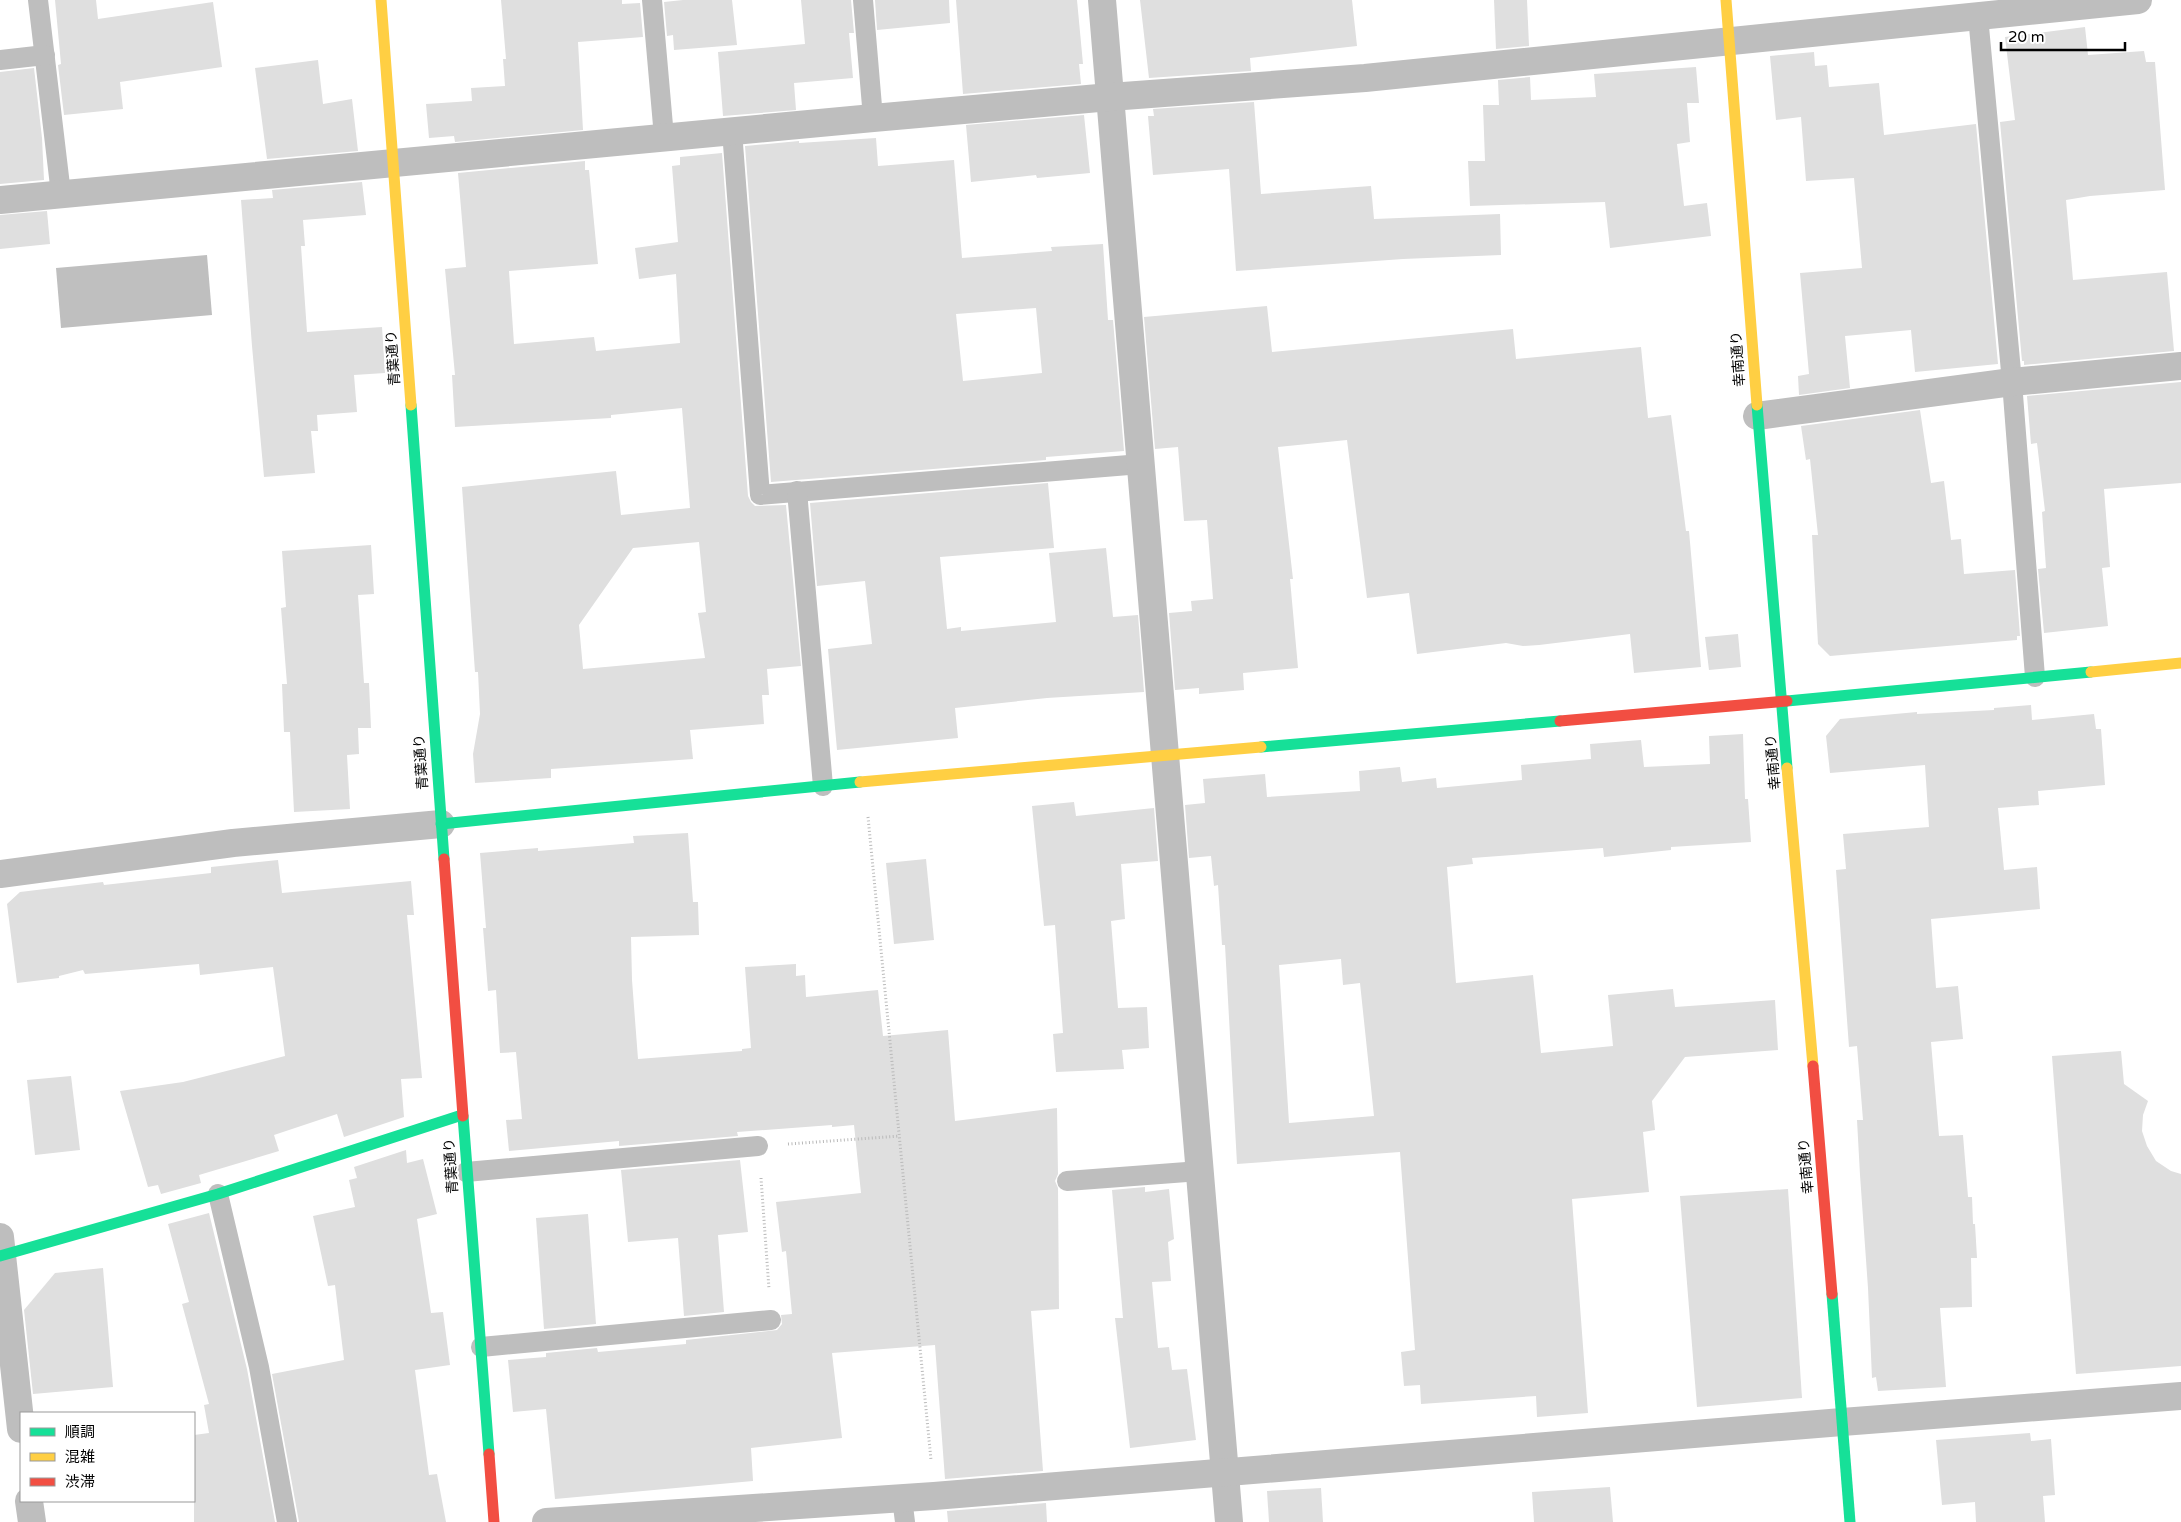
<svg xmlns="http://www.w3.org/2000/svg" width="2181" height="1522" font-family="'Varela Round','Noto Sans JP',sans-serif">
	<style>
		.water { fill: #bfbfbf }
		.building { fill: #dfdfdf; fill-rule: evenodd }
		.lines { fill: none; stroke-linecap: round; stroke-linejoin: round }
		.path { stroke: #b9b9b9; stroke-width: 3; stroke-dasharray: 1 2.5; stroke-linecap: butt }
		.lane { stroke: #bebebe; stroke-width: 20 }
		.street { stroke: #bebebe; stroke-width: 28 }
		.fast { stroke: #16e098; stroke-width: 11 }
		.slow { stroke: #ffcf43; stroke-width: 11 }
		.jam { stroke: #f24e42; stroke-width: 11 }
		.labels { text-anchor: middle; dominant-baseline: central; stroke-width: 4; stroke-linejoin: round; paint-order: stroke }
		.street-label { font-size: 14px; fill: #000; stroke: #fff }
	</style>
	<rect width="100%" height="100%" fill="#fff"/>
	<path class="water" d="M207,255L212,315L61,328L56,268Z"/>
	<g class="building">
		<path d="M55,0H96L98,19L213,2L222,67L120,82L123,109L64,115L58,65L61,64Z"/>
		<path d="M501,0H622V4L640,3L643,37L578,42L583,130L455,142L454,136L429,138L426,104L472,101L471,88L505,86L503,59H506Z"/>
		<path d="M683,0H732L737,45L674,50L673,35L667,36L664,2Z"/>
		<path d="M801,0H851L854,33H849L853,78L794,83L796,110L723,116L718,52L805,44Z"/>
		<path d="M875,0H949L950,23L877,30Z"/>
		<path d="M956,0H1077L1083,64H1079L1081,84L963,94Z"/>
		<path d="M1140,0H1352L1357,46L1250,58L1251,71L1149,78Z"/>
		<path d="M1494,0H1527L1529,46L1496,49Z"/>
		<path d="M2085,27L2088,55L2144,51L2146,62H2155L2165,190L2090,196L2066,200L2073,280L2167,272L2174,351L2024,365V361H2022L2000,122L2015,120L2005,37Z"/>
		<path d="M1814,52L1815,66L1827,65L1829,87L1879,83L1884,135L1976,124L1998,364L1915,372L1911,330L1845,336L1850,388L1799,395L1798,376L1809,374L1800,273L1862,268L1854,178L1806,181L1801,117L1776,120L1770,56Z"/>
		<path d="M318,60L323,104L352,99L358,151L267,159L255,68Z"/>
		<path d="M1696,67L1699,103H1687L1690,142L1677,144L1684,206L1707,203L1711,236L1610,248L1605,202L1470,206L1468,161H1485L1483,105H1499L1498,80L1530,77L1531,100L1596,97L1594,74Z"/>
		<path d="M34,68L42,138L44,180L0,184V72Z"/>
		<path d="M1254,102L1261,194L1371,186L1374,219L1500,214L1501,255L1403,259L1236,271L1229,169L1153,175L1148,116H1154L1153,109Z"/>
		<path d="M1084,115L1090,173L1037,178L1036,175L971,182L966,125Z"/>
		<path d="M876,138L878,166L954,160L962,258L1052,251L1051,247L1103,244L1108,320H1113L1124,451L1046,457V460L771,482L745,146L799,141V143ZM1036,308L1042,373L963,381L956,314Z"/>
		<path d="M722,153L748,496L751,502L755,506L786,505L801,666L767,669L769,695H762L764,724L690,730L693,759L551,769V778L475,783L473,754L480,714L478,672H475L462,487L616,471L621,515L690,508L682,408L611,415V418L455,427L452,375H455L445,269L466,267L458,173L585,161V170H589L598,264L509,271L514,344L594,337L596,351L680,343L676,274L639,279L635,248L678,242L672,166L680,165V157ZM699,542L706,612L698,613L705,658L583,669L579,625L633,548Z"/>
		<path d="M362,182L366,215L303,220L305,246H301L307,332L382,327L385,373L354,375L357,412L317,415L318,431H311L315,473L264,477L252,346L241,200L273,198L272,190Z"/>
		<path d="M47,211L50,244L0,249V215Z"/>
		<path d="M1267,306L1272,352L1513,329L1516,359L1641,347L1648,418L1671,415L1686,531H1689L1701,667L1634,673L1630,634L1539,645L1523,646L1506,643L1417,654L1409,593L1367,598L1347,440L1278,447L1293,579H1290L1298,668L1243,673L1244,690L1199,694V688L1175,690L1169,613L1192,611L1191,601L1213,599L1207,520L1184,521L1178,447L1155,449L1144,317Z"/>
		<path d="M2181,382V483L2104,489L2110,567L2102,568L2108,626L2044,633L2038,569L2046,568L2042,512L2045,511L2037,443L2031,444L2027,396Z"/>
		<path d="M1920,410L1931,483L1944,481L1951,540L1961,539L1964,574L2015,570L2020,636H2017V640L1830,656L1818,644L1812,535H1818L1810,459L1806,460L1801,426Z"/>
		<path d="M1048,483L1054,548L940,557L947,629L961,627V631L1056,622L1049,553L1106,548L1113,617L1138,615L1144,692L1047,698L955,708L958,738L837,750L828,649L872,644L865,581L817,586L810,503Z"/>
		<path d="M371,545L374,594L358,595L364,683H369L371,728H358L359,754L347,755L350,809L294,812L290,732H284L282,684H287L281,608L286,607L282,551Z"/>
		<path d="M1738,634L1741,667L1709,670L1705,637Z"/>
		<path d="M2031,705L2032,720L2094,714L2096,729H2101L2105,785L2038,791L2039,805L1998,808L2004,870L2037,867L2040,909L1931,919L1936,988L1958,986L1963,1039L1931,1042L1939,1136L1963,1135L1968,1197H1972L1973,1224H1975L1977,1258H1971L1972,1307L1940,1308L1946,1387L1878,1391L1876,1377L1872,1378L1868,1288L1860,1175L1857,1120H1863L1857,1046L1849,1047L1836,870L1846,869L1843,834L1929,827L1925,765L1830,773L1826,736L1840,719L1917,712V714L1994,710V708Z"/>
		<path d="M1743,734L1745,799H1748L1751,842L1671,847V850L1604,857L1603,848L1472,858L1473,864L1447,867L1456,983L1533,975L1541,1053L1613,1046L1608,995L1673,989L1675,1007L1775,1000L1778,1050L1685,1057L1652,1101L1655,1130L1643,1132L1649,1192L1572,1199L1588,1413L1537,1417L1536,1396L1421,1404L1420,1385L1404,1386L1401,1352L1415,1350L1400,1152L1237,1164L1225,945H1222L1218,885L1214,886L1211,856L1189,858L1185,805L1205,803L1203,779L1265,774L1267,797L1360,791L1359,771L1400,767L1402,782L1436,778L1437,788L1522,780L1521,765L1591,759L1590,744L1641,740L1644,767L1710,764L1709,736ZM1341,959L1343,985L1360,983L1374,1116L1289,1123L1279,965Z"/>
		<path d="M1074,802L1076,816L1154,808L1158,861L1121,864L1125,919L1111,921L1118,1008L1147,1007L1149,1048L1122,1050L1124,1069L1056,1072L1053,1034L1063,1033L1055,925L1044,926L1032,806Z"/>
		<path d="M688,833L693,902H698L699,935L631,937L632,980L638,1059L742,1051V1049L751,1048L745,967L796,964V976L805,975L806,997L878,990L883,1036L948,1030L955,1121L1057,1108L1058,1174L1055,1181L1058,1188L1059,1309L1031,1311L1043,1471L945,1479L935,1345L832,1353L842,1438L751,1448L753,1481L555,1499L546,1409L513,1412L508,1360L546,1357V1353L597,1348L598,1352L686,1344V1340L777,1330L782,1324L781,1315L792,1314L786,1251L782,1252L776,1202L861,1193L854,1125L832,1127V1125L737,1132L738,1136L619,1146V1141L509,1151L506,1120L522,1119L516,1052L500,1053L496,990L488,991L483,928H486L480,853L538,848V851L634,843L633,836Z"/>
		<path d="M926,859L934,940L894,944L886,863Z"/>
		<path d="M278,860L282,893L411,881L414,915H407L422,1078L401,1079L404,1117L344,1137L337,1114L274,1135L279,1151L199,1175L201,1183L161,1194L158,1185L148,1187L120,1091L183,1082L285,1056L273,967L200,975L199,964L85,974L83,970L59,976V978L17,983L7,904L20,892L103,882L104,885L211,873V867Z"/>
		<path d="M2121,1051L2124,1084L2148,1101L2143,1115L2142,1131L2147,1146L2156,1161L2171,1171L2181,1174V1366L2076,1374L2052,1056Z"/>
		<path d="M71,1076L80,1150L35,1155L27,1080Z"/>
		<path d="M406,1150L407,1163L423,1159L437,1214L417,1219L431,1313L443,1312L450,1365L415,1370L429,1475L437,1474L446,1522H299L272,1374L344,1360L335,1285L328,1286L313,1216L355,1207L349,1180L357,1178L354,1167Z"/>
		<path d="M740,1160L748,1232L718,1235L724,1312L684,1316L678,1238L628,1242L621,1170Z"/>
		<path d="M1145,1187V1192L1169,1189L1174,1239L1168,1242L1171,1281L1152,1282L1158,1348L1169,1347L1172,1370L1187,1369L1196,1440L1130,1448L1115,1318H1123L1112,1190Z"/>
		<path d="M1788,1189L1802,1398L1697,1407L1680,1196Z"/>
		<path d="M209,1213L247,1369L275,1522H194V1435L209,1433L204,1405L209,1404L182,1304L189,1302L168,1224Z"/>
		<path d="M588,1214L596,1324L544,1329L536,1218Z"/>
		<path d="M103,1268L113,1387L33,1394L24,1310L55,1273Z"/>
		<path d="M2030,1433L2031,1441L2051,1439L2055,1495L2043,1496L2045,1522H1976L1975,1502L1942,1505L1936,1440Z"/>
		<path d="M1610,1487L1613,1522H1534L1532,1492Z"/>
		<path d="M1321,1488L1323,1522H1269L1267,1491Z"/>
		<path d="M1046,1503L1047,1522H948L947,1511Z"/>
	</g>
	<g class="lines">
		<g class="path">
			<path d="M868,817L931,1460"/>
			<path d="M788,1144L899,1136"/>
			<path d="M761,1178L769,1289"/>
		</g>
		<g class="lane">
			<path d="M38,0L61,194"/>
			<path d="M652,0L664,137"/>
			<path d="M863,0L873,118"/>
			<path d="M1978,16L2012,382L2035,677"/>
			<path d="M0,60L45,55"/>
			<path d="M732,131L760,495L1141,464"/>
			<path d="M797,491L823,786"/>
			<path d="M466,1172L758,1146"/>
			<path d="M1067,1181L1200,1171"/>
			<path d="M218,1194L259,1367L287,1522"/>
			<path d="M481,1347L771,1320"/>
			<path d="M902,1498L905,1522"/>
		</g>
		<g class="street">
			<path d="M1102,0L1229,1522"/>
			<path d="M0,200L873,118L1110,97L1365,78L2138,0"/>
			<path d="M1757,416L2012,382L2181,366"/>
			<path d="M0,874L233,843L441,824"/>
			<path d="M0,1237L21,1429"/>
			<path d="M29,1501L32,1522"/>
			<path d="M546,1522L934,1496L1842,1422L2181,1396"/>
		</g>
		<g class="fast">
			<path d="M411,405L444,859"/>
			<path d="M1757,405L1787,768"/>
			<path d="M1787,701L2091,672"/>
			<path d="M1261,747L1560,721"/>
			<path d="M441,824L860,782"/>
			<path d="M463,1116L489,1454"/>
			<path d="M0,1256L218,1194L462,1115"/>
			<path d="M1832,1294L1850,1522"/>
		</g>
		<g class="slow">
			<path d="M381,0L411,405"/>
			<path d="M1726,0L1757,405"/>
			<path d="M2091,672L2181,663"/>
			<path d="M1787,768L1813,1066"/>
			<path d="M860,782L1261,747"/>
		</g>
		<g class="jam">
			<path d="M1560,721L1787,701"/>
			<path d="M444,859L463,1116"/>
			<path d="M1813,1066L1832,1294"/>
			<path d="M489,1454L494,1522"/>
		</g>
	</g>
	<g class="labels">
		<g class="street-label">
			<text transform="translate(393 358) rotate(-94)">青葉通り</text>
			<text transform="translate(1738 359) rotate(-94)">幸南通り</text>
			<text transform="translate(421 762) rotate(-94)">青葉通り</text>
			<text transform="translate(1773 762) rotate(-95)">幸南通り</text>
			<text transform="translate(451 1166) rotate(-94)">青葉通り</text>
			<text transform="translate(1806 1166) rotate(-95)">幸南通り</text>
		</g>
	</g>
	<rect x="20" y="1412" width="175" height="90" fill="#ffffff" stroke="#999999"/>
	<rect x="30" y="1428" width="25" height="8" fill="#16e098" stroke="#999999"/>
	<text x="65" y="1437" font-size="15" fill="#000000">順調</text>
	<rect x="30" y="1453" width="25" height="8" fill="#ffcf43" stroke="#999999"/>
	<text x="65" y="1462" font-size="15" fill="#000000">混雑</text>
	<rect x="30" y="1478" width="25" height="8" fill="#f24e42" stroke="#999999"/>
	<text x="65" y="1487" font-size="15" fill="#000000">渋滞</text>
	<path d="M2001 42v8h124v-8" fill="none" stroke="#000000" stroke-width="2.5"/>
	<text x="2008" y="42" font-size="15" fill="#000000" stroke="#ffffff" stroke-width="4" paint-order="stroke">20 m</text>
</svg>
